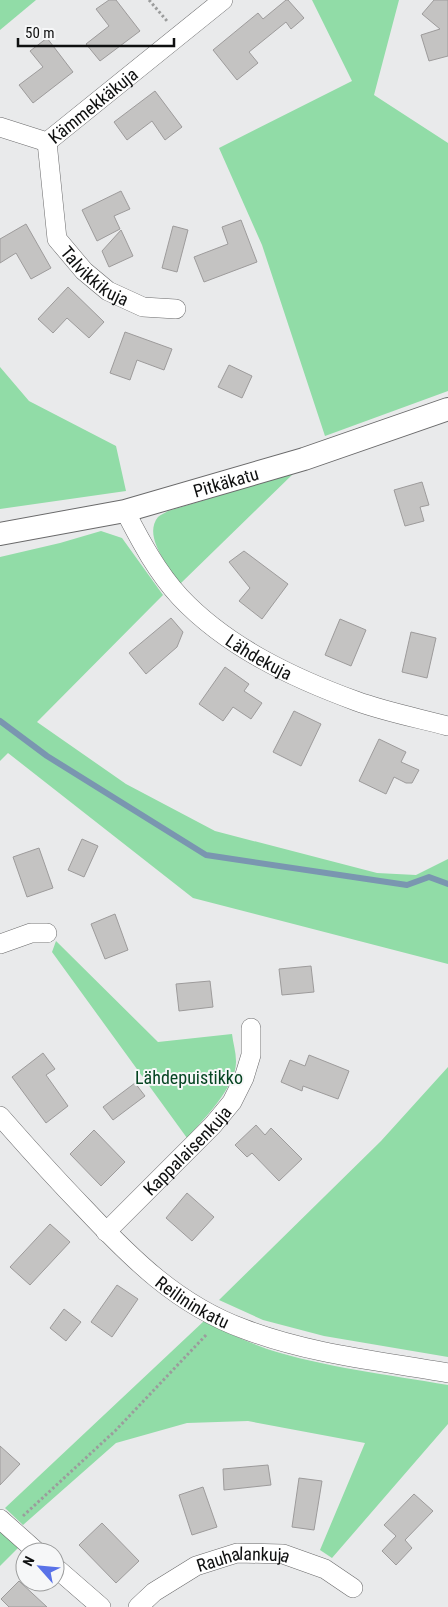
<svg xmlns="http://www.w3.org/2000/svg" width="448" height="1607" font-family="'Roboto Condensed',sans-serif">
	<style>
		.green { fill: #91dca7 }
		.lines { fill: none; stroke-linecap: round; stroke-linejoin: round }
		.stream { stroke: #7a96b0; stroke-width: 6 }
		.building { fill: #c4c3c2; stroke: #9d9b9b }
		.minor-casing { stroke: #6a6a6b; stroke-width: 20 }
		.tertiary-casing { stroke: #6a6a6b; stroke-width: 24 }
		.path { stroke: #9b9c9c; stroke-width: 3; stroke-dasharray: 2.5 2.5; stroke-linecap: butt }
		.minor { stroke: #fff; stroke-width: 19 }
		.tertiary { stroke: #fff; stroke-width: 22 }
		.labels { text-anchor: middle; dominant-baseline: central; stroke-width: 4; stroke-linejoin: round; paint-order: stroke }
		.street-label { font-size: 18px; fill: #0f1010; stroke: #f6f7f8 }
		.park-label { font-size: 18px; fill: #054421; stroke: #f6f7f8 }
	</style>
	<rect width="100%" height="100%" fill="#e9eaeb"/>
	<g class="green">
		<path d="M0,0H36L0,30Z"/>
		<path d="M312,0H399L374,95L448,143V391L325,436L262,245L219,148L352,81Z"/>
		<path d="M0,367L29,401L116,446L126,491L0,509Z"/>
		<path d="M294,473L180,584C170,568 142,537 158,517C160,515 165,513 168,511Z"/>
		<path d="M101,531L122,538L163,595L37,722L126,784L215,831L377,873L416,875L448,859V964L193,898L8,753L0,761V557L60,543Z"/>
		<path d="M56,941L158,1042L232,1034C233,1043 236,1052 236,1061C237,1086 203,1120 187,1138L52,952Z"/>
		<path d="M448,1067V1357L324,1336L263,1320L219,1300L381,1141Z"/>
		<path d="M204,1321C225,1332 245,1341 267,1349C323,1367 390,1375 448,1385V1424L332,1558L320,1550L365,1443L248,1421L187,1423L116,1443L23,1525L5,1508Z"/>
		<path d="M0,1531L19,1547L0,1566Z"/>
	</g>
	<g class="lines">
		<path class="stream" d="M0,721L47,756L206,855L407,885L429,877L448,884"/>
	</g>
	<g class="building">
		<path d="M109,0H116L140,31L100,61L86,44L109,26L96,9Z"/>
		<path d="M286,0H288L304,18L291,29L286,22L249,52L258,63L237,80L213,50L258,13L263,19Z"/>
		<path d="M434,0H448V56L429,61L421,35L440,29L422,14Z"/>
		<path d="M47,38L73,72L33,103L19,85L43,67L30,51Z"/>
		<path d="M155,91L182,127L165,140L152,121L127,140L114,122Z"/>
		<path d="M121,191L130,209L114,216L120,229L97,241L82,210Z"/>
		<path d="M241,220L257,262L204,282L194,257L228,244L222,227Z"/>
		<path d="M26,224L51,268L31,279L16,253L0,263V239Z"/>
		<path d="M173,226L188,230L177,272L162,268Z"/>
		<path d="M121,230L133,256L109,267L102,251Z"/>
		<path d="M68,287L104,322L89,338L67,318L53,333L38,319Z"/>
		<path d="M125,332L172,349L164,370L137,360L130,380L110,373Z"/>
		<path d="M229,365L252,376L242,398L218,387Z"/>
		<path d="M422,482L429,505L420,507L424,521L405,526L394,490Z"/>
		<path d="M244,551L288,584L262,619L239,601L250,588L229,562Z"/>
		<path d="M171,618L183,632L177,647L146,674L129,653Z"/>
		<path d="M340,619L366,630L351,666L325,655Z"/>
		<path d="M411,632L436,638L427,678L402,672Z"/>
		<path d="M225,667L249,684L244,691L262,703L251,719L233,707L223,721L199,704Z"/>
		<path d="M294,711L321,724L301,766L273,752Z"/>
		<path d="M379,739L406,752L401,762L419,770L412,783H406L394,777L386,794L359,781Z"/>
		<path d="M82,839L98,846L84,877L68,870Z"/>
		<path d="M39,848L53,888L27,897L13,857Z"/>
		<path d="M115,914L128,950L105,959L91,924Z"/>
		<path d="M311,966L314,992L282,995L279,969Z"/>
		<path d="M210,981L213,1007L179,1011L176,984Z"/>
		<path d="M43,1053L55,1069L46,1075L68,1106L46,1123L12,1077Z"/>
		<path d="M309,1055L349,1071L338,1099L303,1086L302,1091L281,1082L290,1060L305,1066Z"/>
		<path d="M135,1083L145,1096L113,1120L103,1107Z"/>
		<path d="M256,1125L265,1135L271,1128L302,1159L279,1181L252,1153L247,1157L235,1145Z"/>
		<path d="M94,1130L125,1162L101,1186L70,1154Z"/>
		<path d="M187,1193L214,1217L192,1241L166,1218Z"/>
		<path d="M50,1224L70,1242L30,1285L10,1267Z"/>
		<path d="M117,1285L138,1299L112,1337L91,1322Z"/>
		<path d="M64,1309L81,1322L66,1341L50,1328Z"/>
		<path d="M0,1446L20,1464L0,1485Z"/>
		<path d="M268,1465L271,1485L224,1490L223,1469Z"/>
		<path d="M299,1478L322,1481L314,1530L292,1527Z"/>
		<path d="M203,1487L217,1527L192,1535L179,1495Z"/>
		<path d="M414,1494L433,1511L405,1540L412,1548L396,1565L382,1551L396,1536L384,1525Z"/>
		<path d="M102,1523L139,1561L116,1583L79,1545Z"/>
		<path d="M19,1581L47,1607H9L1,1599Z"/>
	</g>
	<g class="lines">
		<defs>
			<g id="minor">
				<path id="s1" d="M0,127L47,142L223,0"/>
				<path id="s2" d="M47,142L57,239L84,271L108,291L143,307L176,309"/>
				<path id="s3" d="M125,511C141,542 157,572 180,597C227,647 293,678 356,701C386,712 418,718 448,726"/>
				<path d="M0,944L31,933H47"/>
				<path id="s4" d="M0,1116C28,1148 56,1179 85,1209C132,1259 178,1305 244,1329C309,1354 380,1361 448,1373"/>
				<path id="s5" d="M106,1232L213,1125L232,1102L244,1078L251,1055V1028"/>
				<path d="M0,1519L37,1552"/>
				<path d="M55,1567L101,1607"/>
				<path id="s6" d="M138,1607L154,1592L196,1566L237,1553L283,1554L325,1569L353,1588"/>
			</g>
			<g id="tertiary">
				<path id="s7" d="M0,534L125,511L304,459L448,409"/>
			</g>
		</defs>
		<use href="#minor" class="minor-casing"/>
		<use href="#tertiary" class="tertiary-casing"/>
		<g class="path">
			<path d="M149,0L167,21"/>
			<path d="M23,1516L116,1430L207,1334"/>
		</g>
		<use href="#minor" class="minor"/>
		<use href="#tertiary" class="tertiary"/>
	</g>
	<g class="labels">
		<g class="street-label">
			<text stroke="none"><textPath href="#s1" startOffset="108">Kämmekkäkuja</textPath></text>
			<text stroke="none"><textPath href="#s2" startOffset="151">Talvikkikuja</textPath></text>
			<text stroke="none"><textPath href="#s7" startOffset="232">Pitkäkatu</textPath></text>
			<text stroke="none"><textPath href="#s3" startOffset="202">Lähdekuja</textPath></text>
			<text stroke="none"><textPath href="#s5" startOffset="115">Kappalaisenkuja</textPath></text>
			<text stroke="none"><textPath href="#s4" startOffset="269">Reilininkatu</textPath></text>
			<text stroke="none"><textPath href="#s6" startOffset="120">Rauhalankuja</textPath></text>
		</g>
		<g class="park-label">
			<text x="189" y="1077">Lähdepuistikko</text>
		</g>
	</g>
	<g transform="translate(40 1567) rotate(297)"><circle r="24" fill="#f6f7f8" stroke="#9a9b9b"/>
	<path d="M0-4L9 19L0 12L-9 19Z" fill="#5972e8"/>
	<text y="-8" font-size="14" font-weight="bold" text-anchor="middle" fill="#0f1010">N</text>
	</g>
	<path d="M18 38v8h156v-8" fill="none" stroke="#0f1010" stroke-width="2.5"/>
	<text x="25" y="38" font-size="15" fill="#0f1010" stroke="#f6f7f8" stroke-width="4" paint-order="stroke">50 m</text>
</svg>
